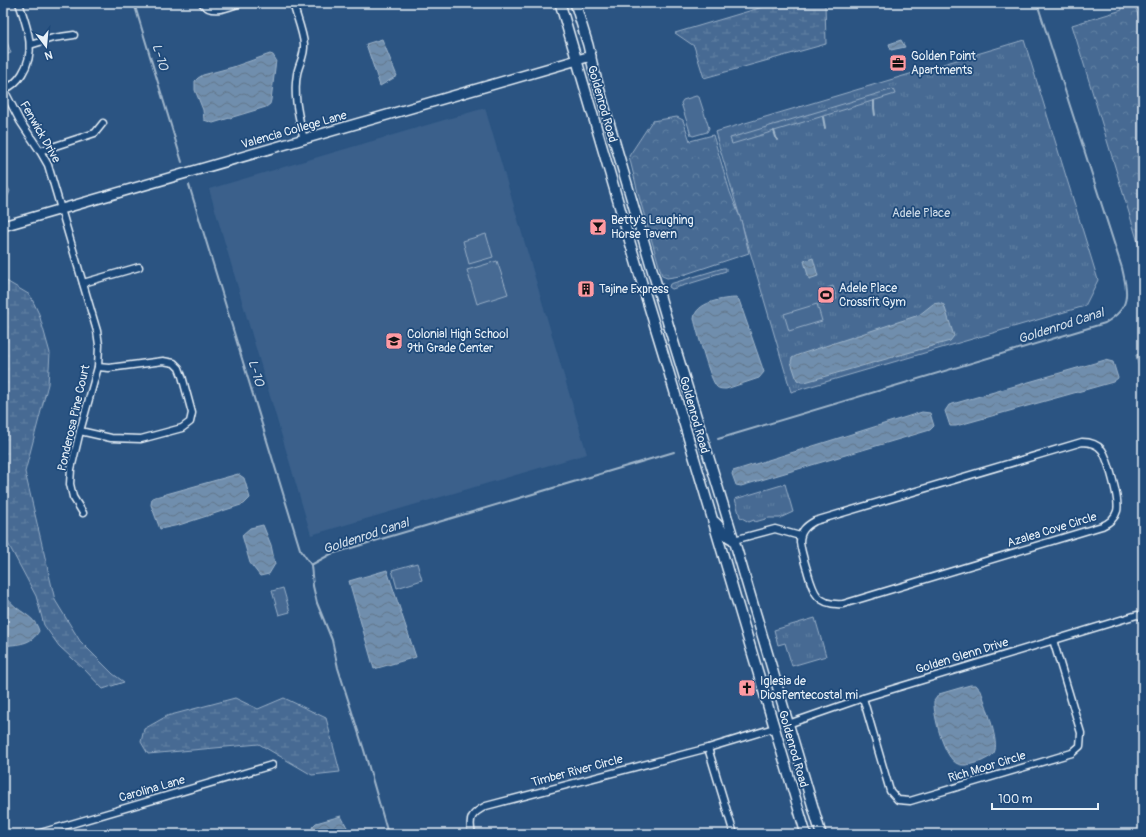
<svg xmlns="http://www.w3.org/2000/svg" width="1146" height="837" font-family="Pangolin,sans-serif">
	<style>
		.built { fill: #3a608b }
		.grass { fill: url(#grass-tufts); stroke: #98aec6 }
		.forest { fill: url(#forest-crowns); stroke: #98aec6 }
		.wetland { fill: url(#wetland-marsh); stroke: #98aec6 }
		.pitch { fill: #476b93; stroke: #98aec6 }
		.water { fill: url(#water-waves); stroke: #a0b6cb }
		.lines { fill: none; stroke-linecap: round; stroke-linejoin: round }
		.stream { stroke: #a0b6cb; stroke-width: 2 }
		.street-casing { stroke: #e8f1f8; stroke-width: 9 }
		.secondary-casing { stroke: #e8f1f8; stroke-width: 12 }
		.street { stroke: #1f4a7a; stroke-width: 6 }
		.secondary { stroke: #1f4a7a; stroke-width: 9 }
		.labels { text-anchor: middle; dominant-baseline: central; stroke-width: 3.5; stroke-linejoin: round; paint-order: stroke }
		.poi-label { font-size: 12px; fill: #e8f1f8; stroke: #1f4a7a; text-anchor: start }
		.street-label { font-size: 12px; fill: #e8f1f8; stroke: #1f4a7a }
		.park-label { font-size: 12px; fill: #d0dde9; stroke: #1f4a7a }
		.water-label { font-size: 13px; font-style: italic; fill: #d0dde9; stroke: #1f4a7a }
	</style>
	<defs>
		<pattern id="grass-tufts" width="24" height="20" patternUnits="userSpaceOnUse"><rect width="24" height="20" fill="#476b93"/><path d="M3 7l-1-3M5 7V3M7 7l1-3M15 17l-1-3M17 17v-4M19 17l1-3" fill="none" stroke="#6281a3"/></pattern>
		<pattern id="forest-crowns" width="20" height="18" patternUnits="userSpaceOnUse"><rect width="20" height="18" fill="#476b93"/><path d="M2 6a3 3 0 1 1 6 0M12 15a3 3 0 1 1 6 0" fill="none" stroke="#6281a3"/></pattern>
		<pattern id="wetland-marsh" width="20" height="14" patternUnits="userSpaceOnUse"><rect width="20" height="14" fill="#476b93"/><path d="M1 5h8M5 5V1M11 12h8M15 12V8" fill="none" stroke="#6281a3"/></pattern>
		<pattern id="water-waves" width="16" height="10" patternUnits="userSpaceOnUse"><rect width="16" height="10" fill="#708ead"/><path d="M0 5q4-4 8 0t8 0" fill="none" stroke="#61768a"/></pattern>
	</defs>
	<rect width="100%" height="100%" fill="#2b5482"/>
	<filter id="ink" filterUnits="userSpaceOnUse"><feTurbulence type="fractalNoise" baseFrequency=".025" numOctaves="2"/><feDisplacementMap in="SourceGraphic" scale="8" xChannelSelector="R" yChannelSelector="G"/><feConvolveMatrix kernelMatrix="1 2 1 2 8 2 1 2 1" color-interpolation-filters="sRGB"/></filter>
	<g filter="url(#ink)">
		<path class="built" d="M485,108L587,454L311,535L209,189Z"/>
		<g class="grass">
			<path d="M1024,40L1098,280L1085,306L791,392L715,132Z"/>
			<path d="M723,268H726V271L713,275L711,277L672,289L669,287L670,284Z"/>
			<path d="M785,484L793,512L780,518H769L755,522L754,520L749,522L740,517L735,499Z"/>
			<path d="M815,618L826,656L792,666L785,643L778,645L774,630Z"/>
		</g>
		<g class="forest">
			<path d="M1128,3H1134L1139,18L1143,17V259L1072,25L1122,10L1121,5Z"/>
			<path d="M677,117L683,120L690,141L713,135L730,192L741,220L749,253L680,276L667,278L662,276L639,197L629,156L652,121Z"/>
		</g>
		<g class="wetland">
			<path d="M776,3H825L826,44L704,78L694,46L675,33Z"/>
			<path d="M893,89L895,94L732,144L730,138Z"/>
			<path d="M3,179L10,191L8,196L3,198Z"/>
			<path d="M3,279L30,295L39,314L50,353L48,384L25,472L55,600L80,641L113,674L124,682L103,689L85,670L59,646L44,625L36,596L3,534Z"/>
			<path d="M235,698L258,709L284,698L326,718L340,772L312,775L259,744L148,754L141,742L144,729L167,716Z"/>
		</g>
		<g class="pitch">
			<path d="M3,31L11,53L3,56Z"/>
			<path d="M696,96L699,97L709,128L707,132L693,136L691,135L681,103L683,100Z"/>
			<path d="M486,234L493,257L469,264L463,241Z"/>
			<path d="M497,261L508,294L477,304L467,270Z"/>
			<path d="M833,286L837,299L831,301L827,288Z"/>
			<path d="M817,304L822,321L789,331L784,314Z"/>
			<path d="M417,563L422,580L397,588L392,570Z"/>
			<path d="M283,588L290,612L279,615L272,591Z"/>
		</g>
		<g class="water">
			<path d="M382,39L397,76L380,86L366,44Z"/>
			<path d="M901,40L905,47L891,50L889,44Z"/>
			<path d="M270,54L273,55L276,60L271,100L270,104L266,107L213,123L204,120L203,110L195,90V81L198,78L203,75L233,67Z"/>
			<path d="M813,258L818,276L809,279L804,261Z"/>
			<path d="M737,298L739,300L764,372L759,378L726,389C723,389 719,389 717,387C710,381 697,330 694,319C695,302 724,298 737,298Z"/>
			<path d="M939,303L944,305L954,336L950,341L805,382H801L797,380L791,362L792,358L798,355L919,315L933,304Z"/>
			<path d="M1143,353V374L1140,372L1136,355Z"/>
			<path d="M1105,360L1113,362L1118,378L1113,382L956,426H950L945,411L949,405Z"/>
			<path d="M922,412L930,413L934,426L930,430L741,486L736,485L732,474L733,471Z"/>
			<path d="M238,474L244,478L250,498L244,504L179,525L160,529L151,505L152,498Z"/>
			<path d="M263,525L271,545L275,564L269,574L260,576L250,563L242,535L250,528Z"/>
			<path d="M387,570L416,657L374,669L349,581Z"/>
			<path d="M3,594C8,599 12,604 17,608C26,615 36,619 39,631C31,645 18,644 3,646Z"/>
			<path d="M970,685H976L981,691C985,702 998,739 995,750C994,756 987,758 982,761C975,763 965,767 958,764C944,759 933,715 934,701L939,694Z"/>
			<path d="M341,816L349,831V834H315L312,827L316,823Z"/>
		</g>
		<g class="lines">
			<g class="stream">
				<path d="M134,3L182,162"/>
				<path d="M874,101V108L875,115"/>
				<path d="M823,117L825,128"/>
				<path d="M774,131L777,140"/>
				<path d="M189,185L300,549L311,565L313,586L317,603L332,640L338,668L364,750L388,834"/>
				<path d="M718,439L1105,323C1131,308 1128,294 1122,268L1037,3"/>
				<path d="M311,565L331,554L674,452"/>
			</g>
			<defs>
				<g id="street">
					<path d="M202,3C212,15 228,7 240,3"/>
					<path d="M293,3C296,15 303,32 304,44C305,56 299,63 297,74C293,97 299,117 304,140"/>
					<path d="M30,45L53,38L74,35"/>
					<path d="M3,90C11,87 17,82 22,74C37,51 27,27 19,3"/>
					<path d="M4,90L20,121L40,151L48,165L97,331L99,345L98,367L80,431L71,469L70,484L73,497L83,513"/>
					<path d="M40,151L95,133L103,123"/>
					<path d="M83,283L139,267"/>
					<path d="M80,431L111,438L141,439L182,428L190,422L192,413L182,376L179,368L174,363L163,361L109,368L98,367"/>
					<path d="M1082,442C1090,442 1097,444 1102,450C1108,459 1120,501 1117,511C1115,518 1109,523 1102,526L843,604C816,606 813,591 807,570C804,560 801,551 800,542C800,531 806,526 815,521Z"/>
					<path d="M734,540L775,529L800,536"/>
					<path d="M863,698L890,791L898,800L910,801L1072,753L1080,746L1081,733L1053,640"/>
					<path d="M788,724L863,698L1137,615L1143,617"/>
					<path d="M708,748L734,834"/>
					<path d="M37,834L272,765"/>
					<path d="M472,834C468,818 472,813 486,806L708,748L774,728"/>
				</g>
				<g id="secondary">
					<path d="M560,3L646,297L664,356L806,834"/>
					<path d="M575,3L588,45L593,67L608,119L669,327L734,540L821,834"/>
					<path d="M3,226L591,56"/>
					<path d="M715,522C723,529 722,535 734,540"/>
				</g>
			</defs>
			<use href="#street" class="street-casing"/>
			<use href="#secondary" class="secondary-casing"/>
			<use href="#street" class="street"/>
			<use href="#secondary" class="secondary"/>
		</g>
	</g>
	<defs>
		<symbol id="office-square" viewBox="-11 -11 22 22"><rect x="-9" y="-9" width="18" height="18" rx="4" fill="#ff9aa2" stroke="#1f4a7a"/><path d="M-6-3h4V-5.5h4V-3h4V5H-6ZM-1-4.5V-3h2v-1.5ZM-6 0V1H6V0Z" fill="#111"/></symbol>
		<symbol id="bar-square" viewBox="-11 -11 22 22"><rect x="-9" y="-9" width="18" height="18" rx="4" fill="#ff9aa2" stroke="#1f4a7a"/><path d="M-6-5H6L.8 .8V4.5H3.5V6h-7V4.5H-.8V.8Z" fill="#111"/></symbol>
		<symbol id="building-square" viewBox="-11 -11 22 22"><rect x="-9" y="-9" width="18" height="18" rx="4" fill="#ff9aa2" stroke="#1f4a7a"/><path d="M-4-6H4V6H1V3H-1V6H-4ZM-2.5-4.3h1.7v1.8h-1.7ZM.8-4.3h1.7v1.8H.8ZM-2.5-1h1.7V.8h-1.7ZM.8-1h1.7V.8H.8Z" fill="#111"/></symbol>
		<symbol id="stadium-square" viewBox="-11 -11 22 22"><rect x="-9" y="-9" width="18" height="18" rx="4" fill="#ff9aa2" stroke="#1f4a7a"/><path d="M0-5a6.5 5 0 1 0 0 10a6.5 5 0 1 0 0-10ZM-3.5-1.8h7v3.6h-7Z" fill="#111"/></symbol>
		<symbol id="school-square" viewBox="-11 -11 22 22"><rect x="-9" y="-9" width="18" height="18" rx="4" fill="#ff9aa2" stroke="#1f4a7a"/><path d="M0-5L7-2L0 1L-7-2ZM-4 1L0 2.5L4 1V4Q0 6-4 4Z" fill="#111"/></symbol>
		<symbol id="church-square" viewBox="-11 -11 22 22"><rect x="-9" y="-9" width="18" height="18" rx="4" fill="#ff9aa2" stroke="#1f4a7a"/><path d="M-1.2-6h2.4v3.5h3.3v2.4h-3.3V6h-2.4V-.1h-3.3v-2.4h3.3Z" fill="#111"/></symbol>
	</defs>
	<g fill-rule="evenodd">
		<use href="#office-square" x="888" y="53" width="20" height="20"/>
		<use href="#bar-square" x="588" y="217" width="20" height="20"/>
		<use href="#building-square" x="576" y="279" width="20" height="20"/>
		<use href="#stadium-square" x="816" y="285" width="20" height="20"/>
		<use href="#school-square" x="384" y="331" width="20" height="20"/>
		<use href="#church-square" x="737" y="678" width="20" height="20"/>
	</g>
	<g class="labels">
		<g class="poi-label">
			<text x="911" y="56">Golden Point<tspan x="911" dy="14">Apartments</tspan></text>
			<text x="611" y="220">Betty's Laughing<tspan x="611" dy="14">Horse Tavern</tspan></text>
			<text x="839" y="288">Adele Place<tspan x="839" dy="14">Crossfit Gym</tspan></text>
			<text x="599" y="289">Tajine Express</text>
			<text x="407" y="334">Colonial High School<tspan x="407" dy="14">9th Grade Center</tspan></text>
			<text x="760" y="681">Iglesia de<tspan x="760" dy="14">DiosPentecostal mi</tspan></text>
		</g>
		<g class="street-label">
			<text transform="translate(602 104) rotate(74)">Goldenrod Road</text>
			<text transform="translate(294 130) rotate(-16)">Valencia College Lane</text>
			<text transform="translate(40 132) rotate(60)">Fenwick Drive</text>
			<text transform="translate(694 415) rotate(74)">Goldenrod Road</text>
			<text transform="translate(74 418) rotate(-77)">Ponderosa Pine Court</text>
			<text transform="translate(1052 530) rotate(-17)">Azalea Cove Circle</text>
			<text transform="translate(962 656) rotate(-17)">Golden Glenn Drive</text>
			<text transform="translate(793 749) rotate(74)">Goldenrod Road</text>
			<text transform="translate(987 767) rotate(-17)">Rich Moor Circle</text>
			<text transform="translate(577 771) rotate(-15)">Timber River Circle</text>
			<text transform="translate(152 789) rotate(-16)">Carolina Lane</text>
		</g>
		<g class="park-label">
			<text x="921" y="213">Adele Place</text>
		</g>
		<g class="water-label">
			<text transform="translate(160 57) rotate(73)">L-10</text>
			<text transform="translate(1061 326) rotate(-18)">Goldenrod Canal</text>
			<text transform="translate(256 373) rotate(73)">L-10</text>
			<text transform="translate(366 536) rotate(-18)">Goldenrod Canal</text>
		</g>
	</g>
	<rect width="1146" height="837" fill="none" stroke="#1f4a7a" stroke-width="16"/>
	<rect x="8" y="8" width="1130" height="821" fill="none" stroke="#e8f1f8" stroke-width="1.5" filter="url(#ink)"/>
	<g transform="translate(46 46) rotate(164)" stroke="#1f4a7a" stroke-width="3" paint-order="stroke">
	<path d="M0-3L7 15L0 10L-7 15Z" fill="#e8f1f8"/>
	<text y="-6" font-size="11" font-weight="bold" text-anchor="middle" fill="#e8f1f8">N</text>
	</g>
	<path d="M992 803v6h106v-6" fill="none" stroke="#e8f1f8" stroke-width="2"/>
	<text x="998" y="803" font-size="12" fill="#e8f1f8" stroke="#1f4a7a" stroke-width="3" paint-order="stroke">100 m</text>
</svg>
